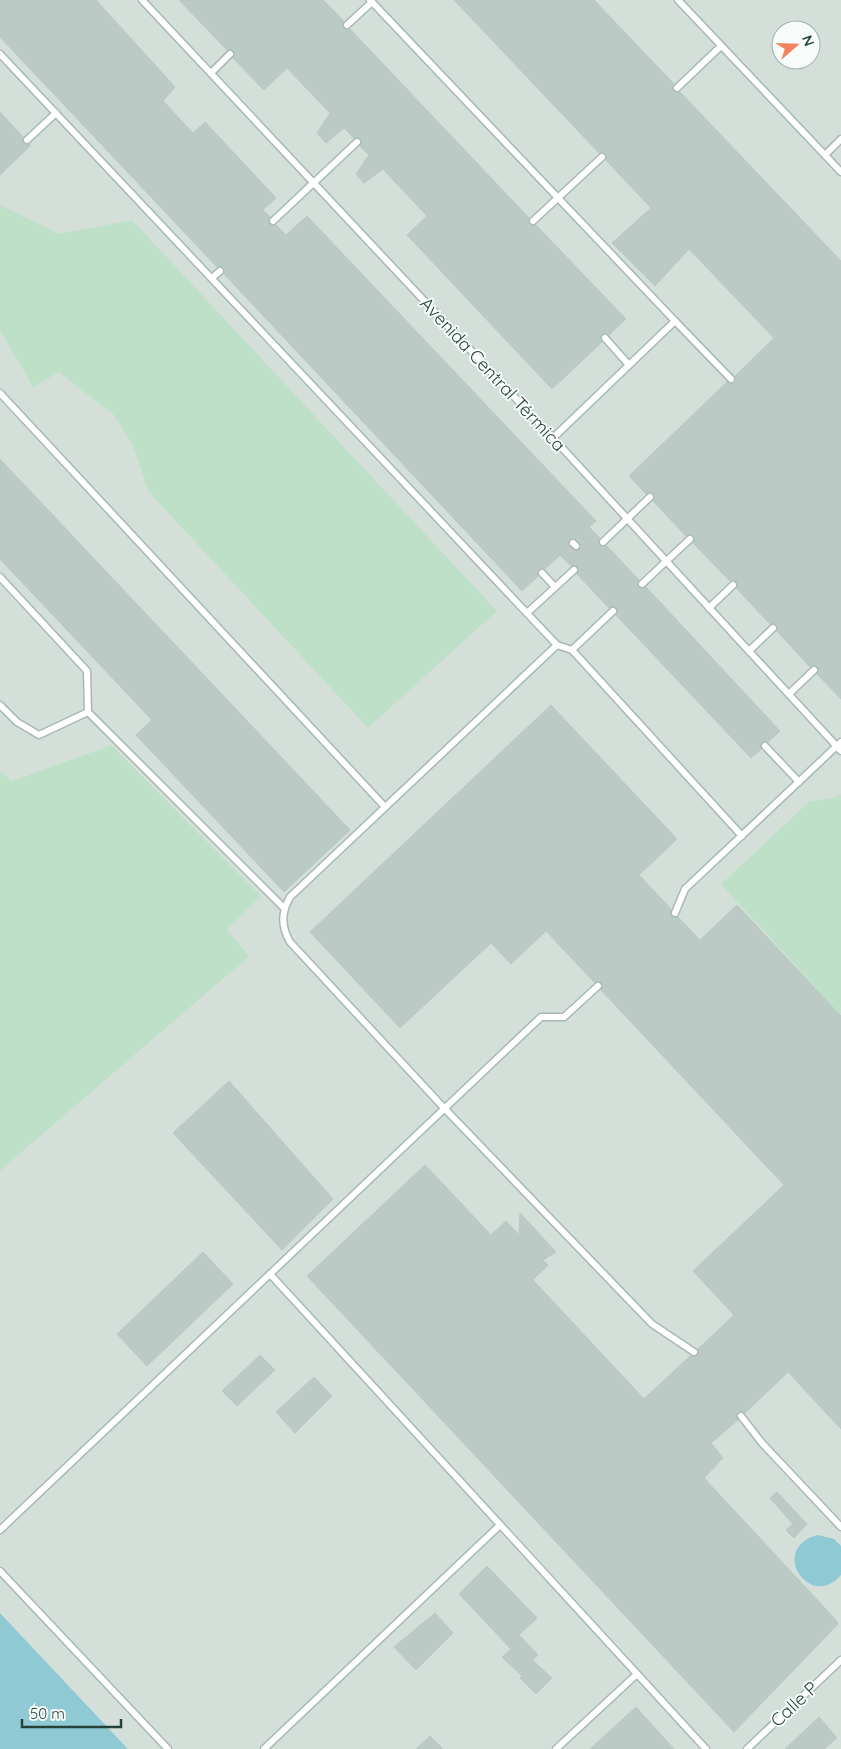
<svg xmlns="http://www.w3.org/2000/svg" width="841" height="1749" font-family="Quicksand,sans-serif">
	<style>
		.built { fill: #d4dfda; fill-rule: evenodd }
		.green { fill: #bfe0c8 }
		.water { fill: #8ec9d4 }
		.building { fill: #bbcac4; stroke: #b8c9c2; fill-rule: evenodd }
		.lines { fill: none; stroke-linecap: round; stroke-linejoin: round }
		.lane-casing { stroke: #a8b8b2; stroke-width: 9 }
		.lane { stroke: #fff; stroke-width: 6 }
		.labels { text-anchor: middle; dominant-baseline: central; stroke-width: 4; stroke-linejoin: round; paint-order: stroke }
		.street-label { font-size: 18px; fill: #24423a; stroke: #f7fbf9 }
	</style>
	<rect width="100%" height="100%" fill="#e6efeb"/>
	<path class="built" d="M0,0H841V1749H128L0,1613V1171L250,956L227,930L111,745L12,781L0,771ZM781,30H811V60H781Z"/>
	<g class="green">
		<path d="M0,205L59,234L132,220L497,611L368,728L148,491L133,445L113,414L59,372L33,387L0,330Z"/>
		<path d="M111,745L261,896L227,930L250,956L0,1171V771L12,781Z"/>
		<path d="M841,794V1015L721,884L810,801L834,798Z"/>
	</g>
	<g class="water">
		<path d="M818,1535L834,1539L841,1546V1575C809,1612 768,1547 818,1535Z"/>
		<path d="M0,1613L128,1749H0Z"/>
	</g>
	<g class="building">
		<path d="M0,0H96L175,87L163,101L193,133L205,122L276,198L263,210L270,217L268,222L270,225L274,226L276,225L286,235L307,216L596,521L589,527L600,538L598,541L599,545L602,547L607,546L639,580L637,583L638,587L641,589L646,587L780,731L768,742H762L760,745L761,749L751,758L616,615L618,612L617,608L614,606L609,608L577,574L579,569L577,566H571L560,555L545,569L541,568L538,570V576L522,591L224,274L225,271L223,267H217L0,37ZM572,538L576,539L581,544V548L578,551L573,550L568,545L569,540Z"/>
		<path d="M179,0H323L344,21L342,26L344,29L348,30L350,29L529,218L528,222L530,225H536L626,319L609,335L604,333L601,335L600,339L602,342L552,389L407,235L427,216L383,169L364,183L356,174L369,155L360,146L362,141L360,138H354L344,128L326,143L317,133L330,113L287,68L264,90L233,58L235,55L234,51L231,49L227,50Z"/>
		<path d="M454,0H594L674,84L672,89L674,92H680L841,261V699L817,674L819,671L818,667L815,665L810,667L777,631V625L774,623L770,624L737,589V582L734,580L730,581L693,543L695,538L693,535L689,534L686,536L653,501L655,498L654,494L651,492L646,494L629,476L727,382L734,383L736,380L735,376L774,338L689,249L655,286L612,243L651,208L606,160L607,156L605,153H599Z"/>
		<path d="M0,112L23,137L22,141L24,144L31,145L0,175Z"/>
		<path d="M0,459L350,830L284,892L136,735L152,720L0,559Z"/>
		<path d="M551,705L677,839L639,875L671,909V916L675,918L678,917L700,940L737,905L841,1016V1429L788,1372L745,1413L741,1411L738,1412L736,1416L738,1420L711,1443L723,1458L704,1478L836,1620L838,1624L734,1732L307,1276L425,1165L491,1235L506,1221L519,1235L520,1213L556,1252L543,1260L548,1265L533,1280L644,1399L690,1356L694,1357L698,1355V1349L734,1315L693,1271L784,1185L601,990L603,985L601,982L597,981L594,982L546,931L511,964L491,943L400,1028L310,932Z"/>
		<path d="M229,1081L333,1199L282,1250L173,1133Z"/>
		<path d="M203,1252L233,1284L147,1366L117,1334Z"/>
		<path d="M260,1355L275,1370L237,1406L222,1391Z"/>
		<path d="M314,1377L332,1396L295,1433L276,1412Z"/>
		<path d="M777,1492L807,1524L794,1538L786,1530L793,1524L770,1498Z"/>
		<path d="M487,1566L537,1618L519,1635L538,1655L532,1660L552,1678L536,1694L520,1678L522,1676L502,1657L511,1649L459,1594Z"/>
		<path d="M435,1613L453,1633L416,1670L394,1647Z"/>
		<path d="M636,1707L674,1749H590Z"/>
		<path d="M819,1717L837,1738L824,1749H785Z"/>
		<path d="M430,1736L443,1749H416Z"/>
	</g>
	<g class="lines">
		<defs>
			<g id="lane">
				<path d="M142,0L553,438L841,751"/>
				<path d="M370,0L675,321L553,438"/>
				<path d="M678,0L841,172"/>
				<path d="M347,25L372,2"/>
				<path d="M0,54L557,645L572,650L742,836"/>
				<path d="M211,73L230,54"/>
				<path d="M677,88L721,46"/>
				<path d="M27,140L56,113"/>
				<path d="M825,155L841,139"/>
				<path d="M273,221L357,142"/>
				<path d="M533,221L602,157"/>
				<path d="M212,278L220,271"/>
				<path d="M675,321L731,379"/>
				<path d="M605,338L629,365"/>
				<path d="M0,393L385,807"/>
				<path d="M603,542L650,497"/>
				<path d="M573,543L576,546"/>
				<path d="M542,573L555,587"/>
				<path d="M0,577L87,671L88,712L39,735L17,722L0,705"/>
				<path d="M642,584L690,539"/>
				<path d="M709,608L733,585"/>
				<path d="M527,613L574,570"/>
				<path d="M557,645L290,897C281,913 281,926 290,942L444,1108L652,1324L694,1352"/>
				<path d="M572,650L613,611"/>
				<path d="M749,651L773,628"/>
				<path d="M789,694L814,670"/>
				<path d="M88,712L284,908"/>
				<path d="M765,746L799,782"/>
				<path d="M675,913L685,889L841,742"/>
				<path d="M270,1274L706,1749"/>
				<path d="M741,1416L762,1443L841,1527"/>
				<path d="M0,1530L541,1017H564L598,986"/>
				<path d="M0,1571L168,1749"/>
				<path d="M264,1749L500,1525"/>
				<path d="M556,1749L637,1674"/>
				<path d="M747,1749L841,1660"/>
			</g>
		</defs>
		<use href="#lane" class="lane-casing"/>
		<use href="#lane" class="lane"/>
	</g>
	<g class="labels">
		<g class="street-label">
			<text transform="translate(493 374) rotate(47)">Avenida Central Térmica</text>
			<text transform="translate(794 1704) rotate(-43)">Calle P</text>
		</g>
	</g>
	<g transform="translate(796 45) rotate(70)"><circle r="24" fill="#f7fbf9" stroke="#a3b1ad"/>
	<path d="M0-4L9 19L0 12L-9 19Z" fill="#f4845f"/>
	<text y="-8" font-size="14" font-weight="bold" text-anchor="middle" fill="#24423a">N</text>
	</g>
	<path d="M22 1719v8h99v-8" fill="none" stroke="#24423a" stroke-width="2.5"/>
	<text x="30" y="1719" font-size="15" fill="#24423a" stroke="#f7fbf9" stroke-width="4" paint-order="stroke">50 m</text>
</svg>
